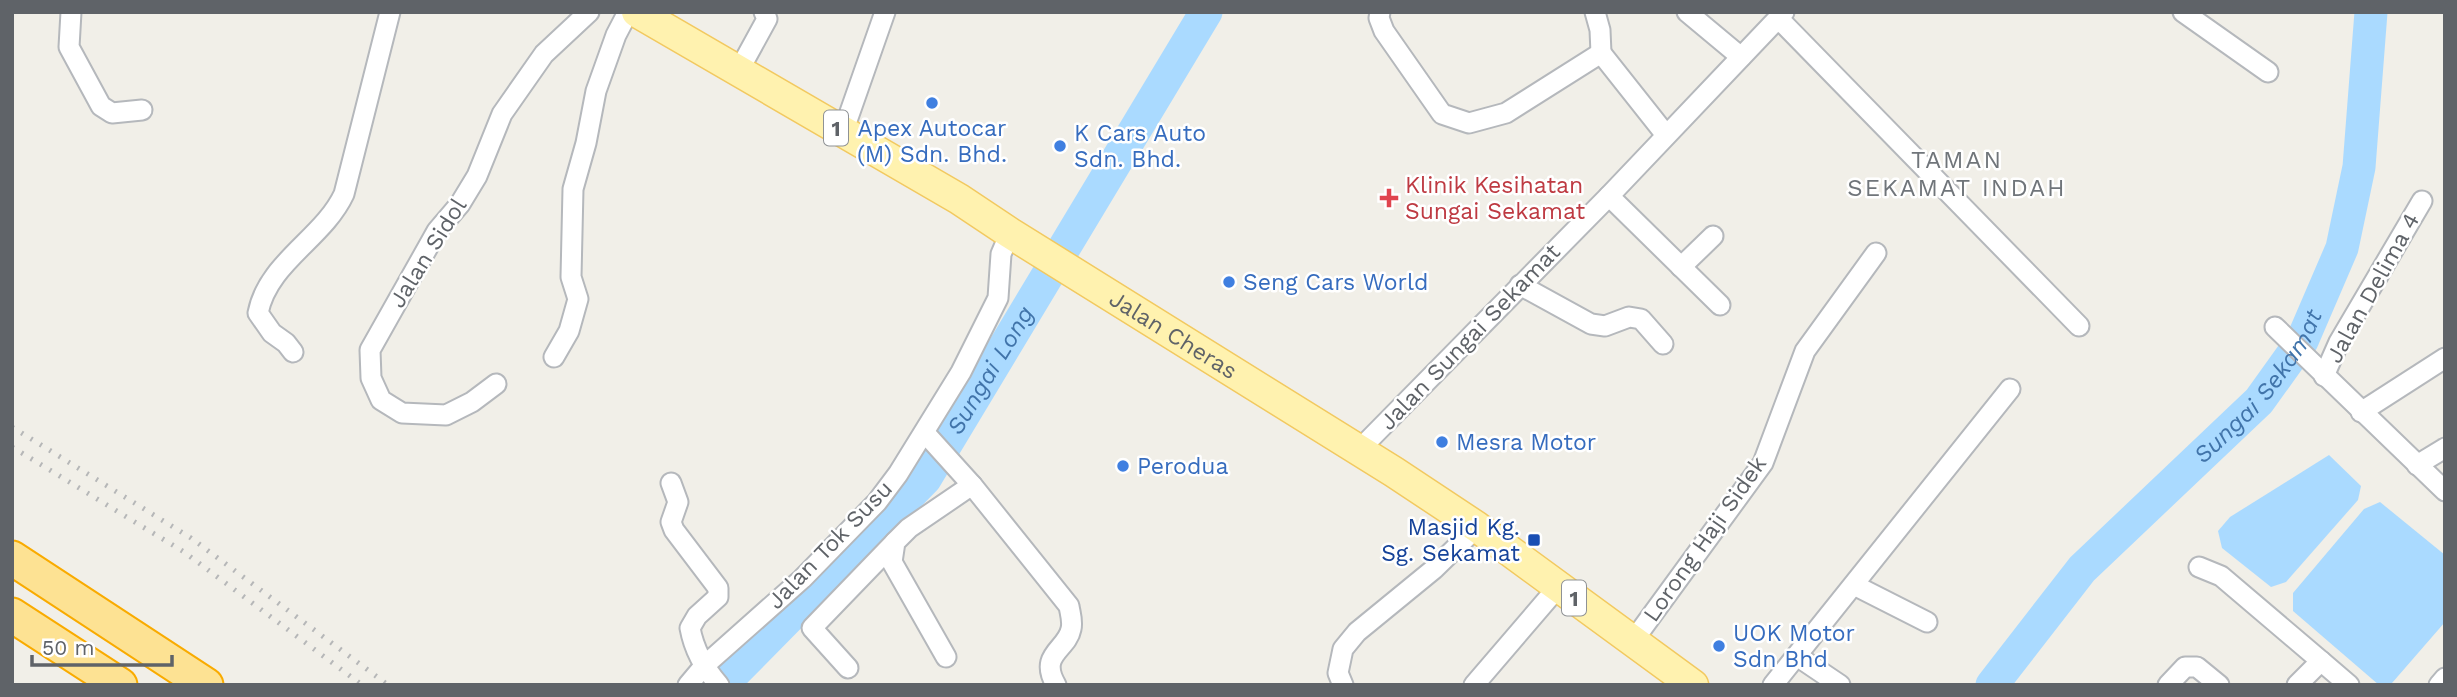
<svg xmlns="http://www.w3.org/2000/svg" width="2457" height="697" font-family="'Work Sans',sans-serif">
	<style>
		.water { fill: #aadaff }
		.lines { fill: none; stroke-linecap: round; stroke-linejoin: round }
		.river { stroke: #aadaff; stroke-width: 33 }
		.minor-casing { stroke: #b5b8bc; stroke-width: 23 }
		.primary-casing { stroke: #f2c960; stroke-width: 33 }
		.motorway-casing { stroke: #f9ab00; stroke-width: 37 }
		.minor { stroke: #fff; stroke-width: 19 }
		.primary { stroke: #fff2af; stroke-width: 30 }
		.motorway { stroke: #fde293; stroke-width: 33 }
		.rail { stroke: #b6b7b8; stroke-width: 5; stroke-dasharray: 2 9; stroke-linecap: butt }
		.shop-dot { fill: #3f7fe0; stroke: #fff; stroke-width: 2.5 }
		.health-dot { fill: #e0444e; stroke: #fff; stroke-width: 2.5 }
		.transit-dot { fill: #1a4fb4; stroke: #fff; stroke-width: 2.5 }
		.labels { text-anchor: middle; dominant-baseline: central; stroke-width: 5; stroke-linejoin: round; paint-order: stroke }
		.shield { fill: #fff; stroke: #8f9295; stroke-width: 2 }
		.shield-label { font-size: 21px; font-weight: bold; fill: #5f6368 }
		.shop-label { font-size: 23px; fill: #366cbe; stroke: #fff; text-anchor: start }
		.health-label { font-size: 23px; fill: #be3a42; stroke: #fff; text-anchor: start }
		.street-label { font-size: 23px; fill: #5f6368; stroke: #fff }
		.transit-label { font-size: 23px; fill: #164399; stroke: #fff; text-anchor: end }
		.neighbourhood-label { font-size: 24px; letter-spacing: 2px; fill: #70757a; stroke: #fff }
		.water-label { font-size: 24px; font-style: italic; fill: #4174aa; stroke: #fff }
	</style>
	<rect width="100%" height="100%" fill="#f1efe8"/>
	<g class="water">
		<path d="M2329,455L2361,486L2358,500L2286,582L2271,587L2222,548L2218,531L2230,517Z"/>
		<path d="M2380,502L2445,555V622L2392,683L2379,685L2293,611V593L2364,509Z"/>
	</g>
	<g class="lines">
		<g class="river">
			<path id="s1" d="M722,685L925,479L1206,12"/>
			<path id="s2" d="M1992,685L2082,569L2259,401L2302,341L2342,248L2359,167L2371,12"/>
		</g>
		<defs>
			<g id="minor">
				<path d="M71,12L69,47L101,106L112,113L142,110"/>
				<path d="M1380,12L1379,18L1384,31L1442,114L1469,123L1506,113L1601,53L1666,135"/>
				<path d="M1595,12L1600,30L1601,53"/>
				<path d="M1687,12L1741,57"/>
				<path d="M2183,12L2268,72"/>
				<path d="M1778,18L2079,326"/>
				<path d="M738,72L767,19L764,12"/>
				<path d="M843,132L885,12"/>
				<path d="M1609,196L1720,305"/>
				<path d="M1681,267L1713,236"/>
				<path d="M1520,285L1591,324L1605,326L1629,317L1641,319L1663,344"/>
				<path d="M2275,327L2445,491"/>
				<path d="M293,352L286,343L272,333L258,313C268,262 323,239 344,194L390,12"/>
				<path d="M554,357L569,331L578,299L571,277L573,189L586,143L596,91L616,35L628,12"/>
				<path d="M2324,376L2339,342L2422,201"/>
				<path d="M496,384L472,402L446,415L402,413L381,400L371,378L370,350L437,231L460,204L477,176L502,114L544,54L589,12"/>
				<path d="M2361,412L2445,358"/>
				<path d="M925,433L972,485L1069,606C1070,613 1073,621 1071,629C1067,650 1038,654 1056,685"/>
				<path d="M1359,450L1609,196L1784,12"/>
				<path d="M2417,465L2445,448"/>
				<path d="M671,483L678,502L671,522L674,530L718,588V597L697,616L690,628C694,650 704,668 719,685"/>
				<path d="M2199,567L2221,576L2321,661"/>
				<path d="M1854,585L1927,622"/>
				<path d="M1633,641L1763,463L1805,351L1876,253"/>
				<path d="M1797,656L1840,685"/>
				<path d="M946,657L892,562L895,542L909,528L972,485"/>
				<path d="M848,668L812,628L895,542"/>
				<path d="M688,685L704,666L802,579L877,502L898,474L961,372L998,298L1001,254L1010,233"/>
				<path d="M1343,685L1338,673L1343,649L1357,632L1434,569L1477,527"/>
				<path d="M1474,685L1558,587"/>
				<path d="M1773,685L2010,389"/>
				<path d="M2168,685L2185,667H2197L2219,685"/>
				<path d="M2297,685L2321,661L2349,685"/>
				<path d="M2439,685L2445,678"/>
			</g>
			<g id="primary">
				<path id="s3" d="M637,12L959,199L1010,233L1394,472L1477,527L1693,685"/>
			</g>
			<g id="motorway">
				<path d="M12,558L206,685"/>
				<path d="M12,615L120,685"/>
			</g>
		</defs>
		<use href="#minor" class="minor-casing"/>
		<use href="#primary" class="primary-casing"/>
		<use href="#motorway" class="motorway-casing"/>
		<use href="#minor" class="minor"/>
		<use href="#primary" class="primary"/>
		<use href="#motorway" class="motorway"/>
		<g class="rail">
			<path d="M12,427L191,538L388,685"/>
			<path d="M12,447L184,552L362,685"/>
		</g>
	</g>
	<g class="shop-dot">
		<circle cx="932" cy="103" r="7"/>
		<circle cx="1060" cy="146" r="7"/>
		<circle cx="1229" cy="282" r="7"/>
		<circle cx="1442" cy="442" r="7"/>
		<circle cx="1123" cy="466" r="7"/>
		<circle cx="1719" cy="646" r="7"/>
	</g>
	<path class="health-dot" d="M1385.5 187.5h7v7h7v7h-7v7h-7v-7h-7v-7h7z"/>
	<rect class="transit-dot" x="1527" y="533" width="14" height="14" rx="3.5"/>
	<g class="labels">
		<g class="shield">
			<rect x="824" y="110.5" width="24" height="35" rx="5"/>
			<rect x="1562" y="580.5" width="24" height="35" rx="5"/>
		</g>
		<g class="shield-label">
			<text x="836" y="128">1</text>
			<text x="1574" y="598">1</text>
		</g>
		<g class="shop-label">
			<text x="932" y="128" text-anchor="middle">Apex Autocar<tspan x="932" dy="26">(M) Sdn. Bhd.</tspan></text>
			<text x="1074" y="133">K Cars Auto<tspan x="1074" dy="26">Sdn. Bhd.</tspan></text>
			<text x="1243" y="282">Seng Cars World</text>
			<text x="1456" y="442">Mesra Motor</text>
			<text x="1137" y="466">Perodua</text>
			<text x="1733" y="633">UOK Motor<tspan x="1733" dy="26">Sdn Bhd</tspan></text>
		</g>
		<g class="health-label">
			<text x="1405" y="185">Klinik Kesihatan<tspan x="1405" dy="26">Sungai Sekamat</tspan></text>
		</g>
		<g class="street-label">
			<text transform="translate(428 253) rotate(-58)">Jalan Sidol</text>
			<text transform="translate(2373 288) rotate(-61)">Jalan Delima 4</text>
			<text stroke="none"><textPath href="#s3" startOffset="626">Jalan Cheras</textPath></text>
			<text transform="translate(1470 337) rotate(-46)">Jalan Sungai Sekamat</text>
			<text transform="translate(1705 539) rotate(-55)">Lorong Haji Sidek</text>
			<text transform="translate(830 545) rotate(-46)">Jalan Tok Susu</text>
		</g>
		<g class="transit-label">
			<text x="1520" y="527">Masjid Kg.<tspan x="1520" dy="26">Sg. Sekamat</tspan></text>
		</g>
		<g class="neighbourhood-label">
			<text x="1957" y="160">TAMAN<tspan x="1957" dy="28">SEKAMAT INDAH</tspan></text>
		</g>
		<g class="water-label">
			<text stroke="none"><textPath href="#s1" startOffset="416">Sungai Long</textPath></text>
			<text stroke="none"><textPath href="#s2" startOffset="402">Sungai Sekamat</textPath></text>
		</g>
	</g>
	<rect width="2457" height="697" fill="none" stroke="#5f6368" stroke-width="28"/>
	<path d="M32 655v10h140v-10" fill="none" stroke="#5f6368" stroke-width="3.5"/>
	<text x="42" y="655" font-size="21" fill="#5f6368" stroke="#ffffff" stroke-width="5" paint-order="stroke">50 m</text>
</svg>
